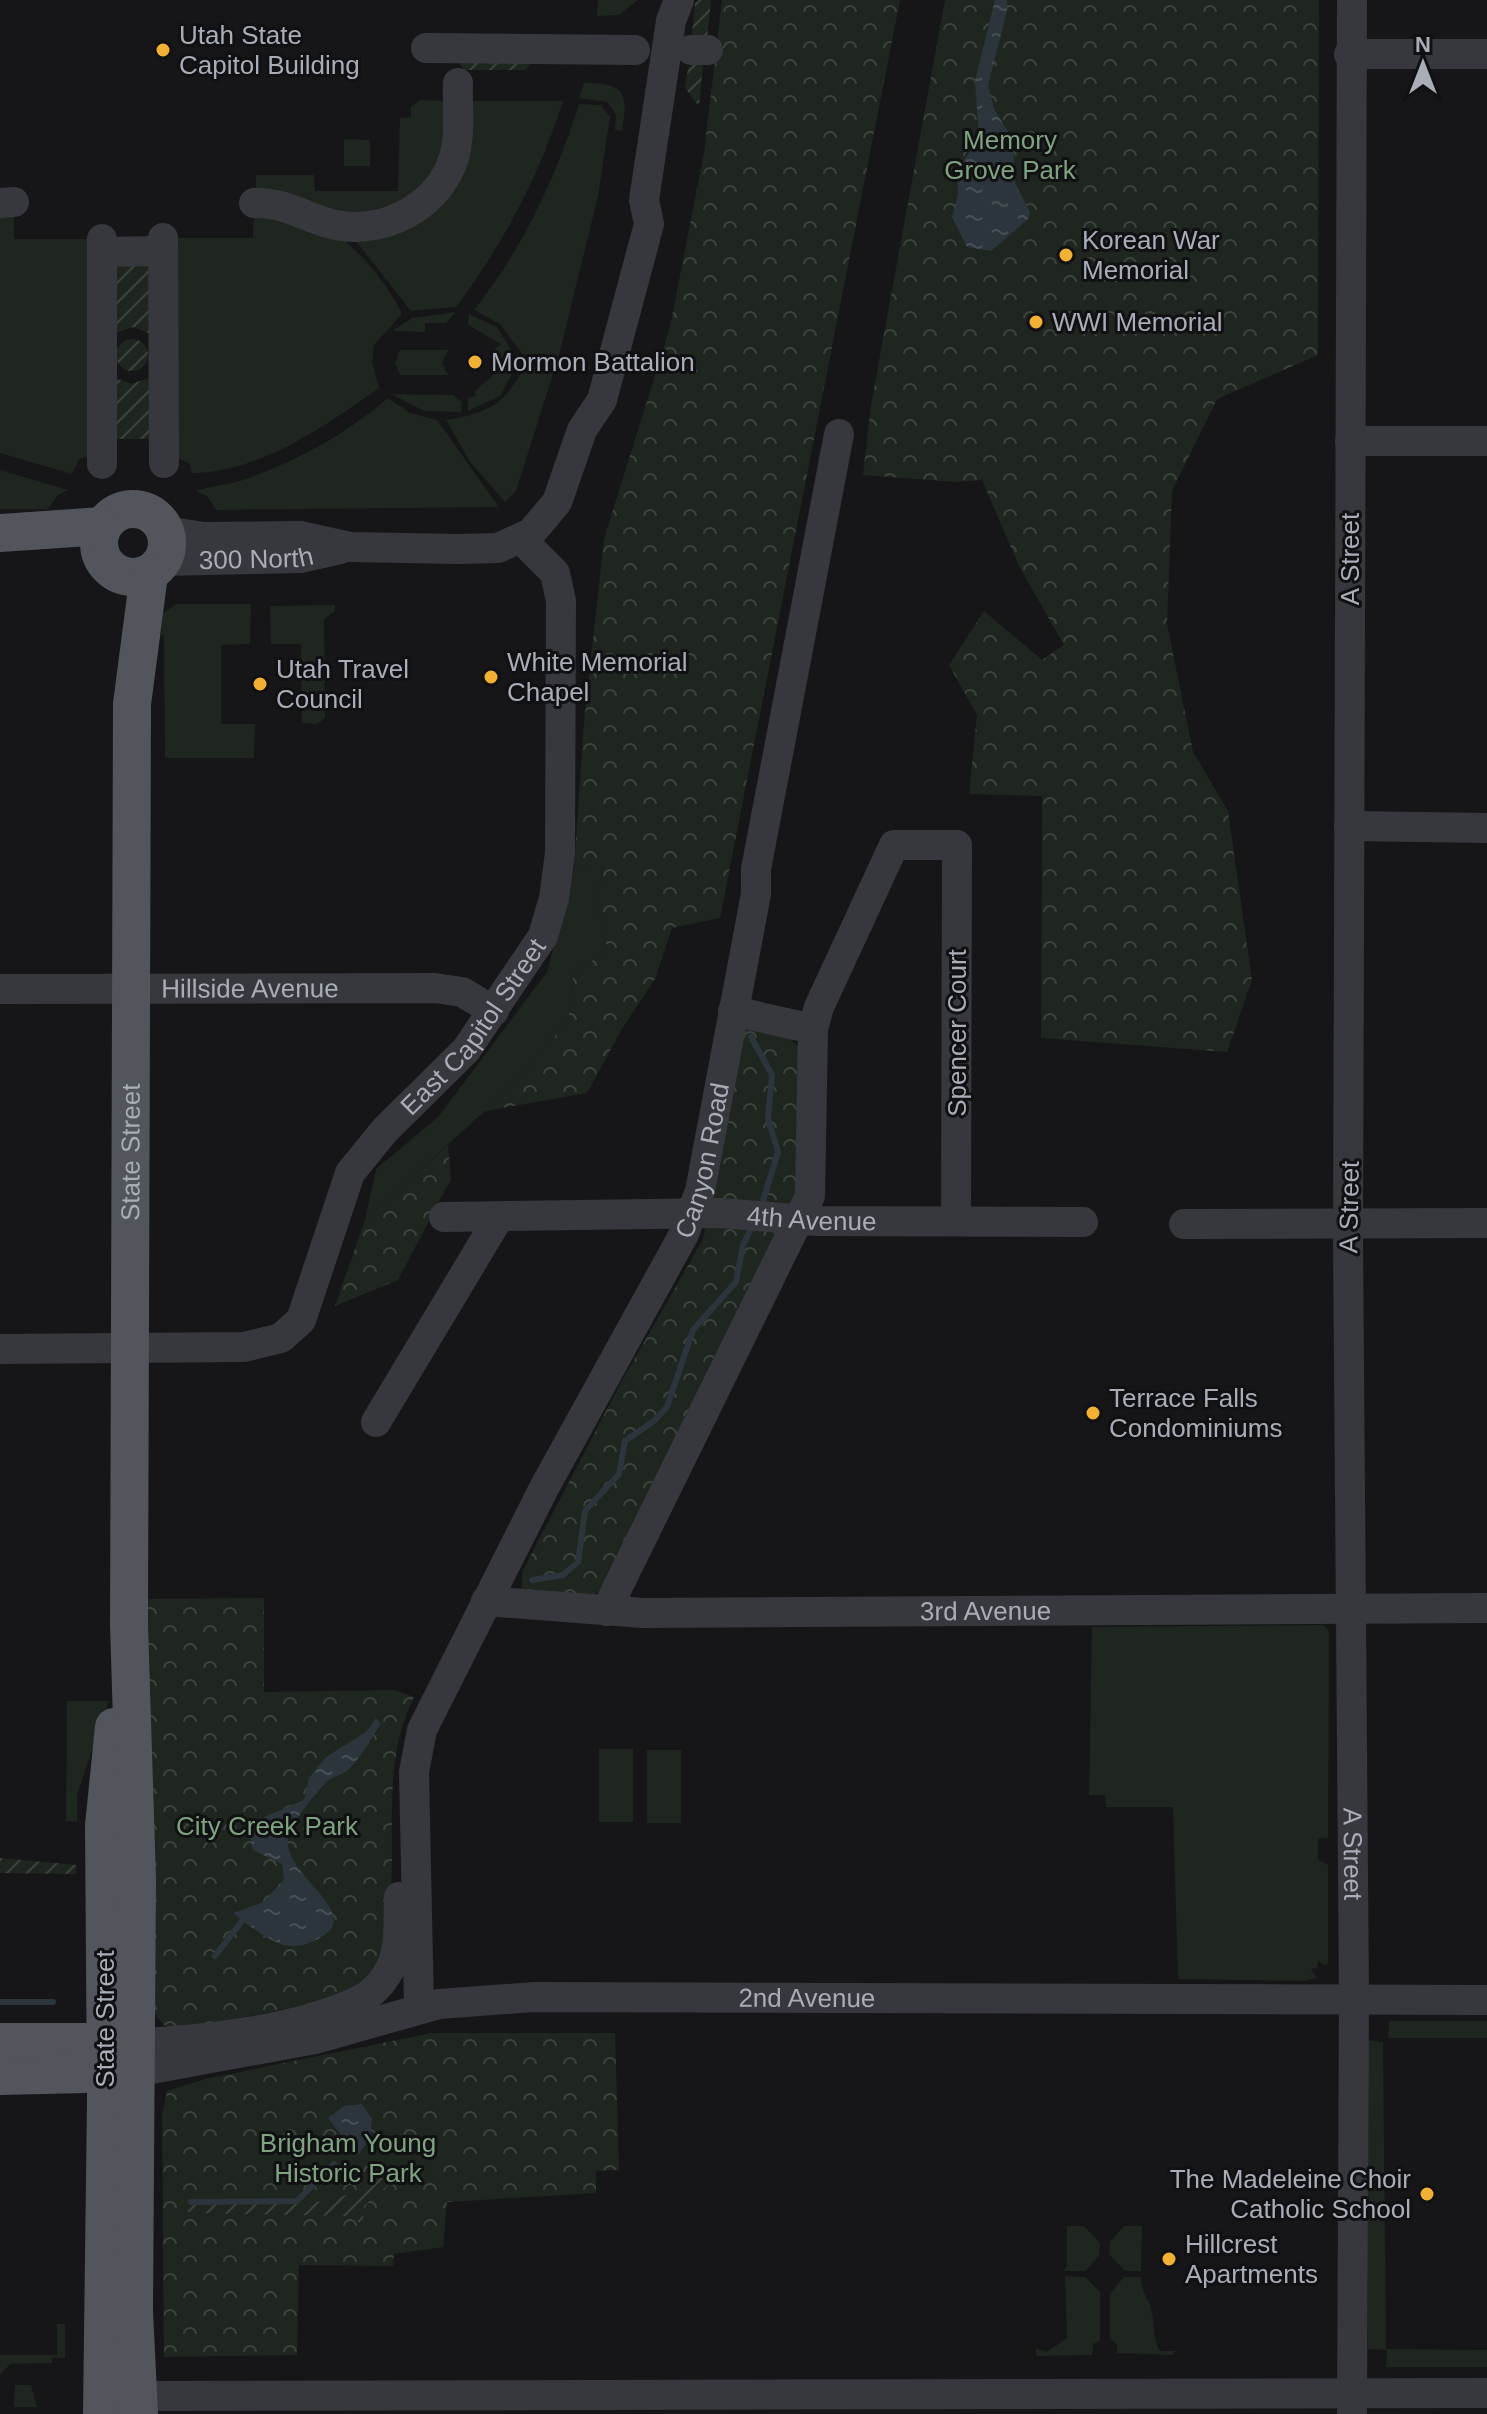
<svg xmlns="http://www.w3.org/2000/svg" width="1487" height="2414" font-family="Arial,sans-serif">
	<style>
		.grass { fill: #1e261f }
		.forest { fill: url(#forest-crowns) }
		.garden { fill: url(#garden-furrows) }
		.water { fill: url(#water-ripples) }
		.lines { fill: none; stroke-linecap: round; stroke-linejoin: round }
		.stream { stroke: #2c353c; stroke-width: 6 }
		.minor { stroke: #37383d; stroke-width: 30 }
		.major { stroke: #53555c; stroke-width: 38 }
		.poi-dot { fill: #f2b134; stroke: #111113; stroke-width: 3 }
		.labels { text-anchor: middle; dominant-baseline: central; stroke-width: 6; stroke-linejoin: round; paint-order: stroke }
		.poi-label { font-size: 26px; fill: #a8adb8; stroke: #111113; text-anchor: start }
		.park-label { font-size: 26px; fill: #7fa381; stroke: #111113 }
		.street-label { font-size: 26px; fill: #a8adb8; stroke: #111113 }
	</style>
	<defs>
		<pattern id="forest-crowns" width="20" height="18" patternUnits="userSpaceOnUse" patternTransform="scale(2)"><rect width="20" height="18" fill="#1e261f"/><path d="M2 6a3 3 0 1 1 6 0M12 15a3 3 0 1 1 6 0" fill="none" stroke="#3c433d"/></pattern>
		<pattern id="garden-furrows" width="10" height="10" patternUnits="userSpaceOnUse" patternTransform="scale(2)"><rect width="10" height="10" fill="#1e261f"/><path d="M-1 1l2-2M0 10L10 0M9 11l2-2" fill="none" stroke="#3c433d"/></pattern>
		<pattern id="water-ripples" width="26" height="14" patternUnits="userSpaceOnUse" patternTransform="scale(2)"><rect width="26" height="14" fill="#2c353c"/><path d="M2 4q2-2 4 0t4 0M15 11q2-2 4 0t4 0" fill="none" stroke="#485056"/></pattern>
	</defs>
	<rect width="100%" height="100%" fill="#161618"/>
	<g class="grass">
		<path d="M598,0H638L619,15L597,16Z"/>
		<path d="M584,83C625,83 629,93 622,131L615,130L616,114L607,102L579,98Z"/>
		<path d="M420,100L449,101V140L432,183L370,219L256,196V175H314L315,191H398L400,118L411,117V107Z"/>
		<path d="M466,101H563C539,177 503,244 456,307L411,311L352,236L416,218Z"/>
		<path d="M579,104L601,105L610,117L598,196L559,356L525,358L500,324L474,310C522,250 556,177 579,104Z"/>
		<path d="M344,139L370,140V166H344Z"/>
		<path d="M254,210C275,215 301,218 321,227C354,241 387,282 402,314L374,345L372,362L379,388C325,426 261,472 192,473L189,463L175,457L172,238H253Z"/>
		<path d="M14,211V239H93L89,456L79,459L72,474L0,453V212Z"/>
		<path d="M456,312L446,323H425V332L392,331L412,318Z"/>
		<path d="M469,314L497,327L516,358H499L495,349L501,344L468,325Z"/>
		<path d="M400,350H448L442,363L448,375H400L395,363Z"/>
		<path d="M516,367L500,396L468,411V398L476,396L474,392L501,368Z"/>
		<path d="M523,368H555L516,491L505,502L470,462L446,420C484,414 507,404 523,368Z"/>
		<path d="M391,394L453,395L462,402L461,412L424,411Z"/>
		<path d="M388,398L410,413L437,420L499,507L216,510L207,496L196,491C209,486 228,485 243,480C297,461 345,435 388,398Z"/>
		<path d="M0,470L68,490L58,495L48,509H0Z"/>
		<path d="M251,604L250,644L221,645V724H255L254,758H165L164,635H161L163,613L177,604Z"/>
		<path d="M335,605V611L324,619L325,718L317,724L302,723L301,644H271L270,606Z"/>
		<path d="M603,866L597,901L607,949L573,976L568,1022L485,1111L365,1220L376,1169L438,1117L547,972L574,868Z"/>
		<path d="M1323,1625L1329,1631L1328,1838L1318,1839V1860L1328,1865V1963L1326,1966L1318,1961L1317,1968L1311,1969L1317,1978L1304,1981L1178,1979L1173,1807H1106L1105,1795H1089L1092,1627Z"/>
		<path d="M67,1701H109L77,1795V1822L66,1821Z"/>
		<rect x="599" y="1749" width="34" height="73"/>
		<rect x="647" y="1750" width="34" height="73"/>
		<path d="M1389,2021H1487V2038H1388Z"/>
		<path d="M1368,2040L1383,2042L1386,2349L1487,2350V2367H1386L1387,2350L1368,2349Z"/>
		<path d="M1067,2226H1084L1100,2243L1099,2256L1085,2271H1064L1067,2265Z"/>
		<path d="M1124,2226H1142L1141,2271H1125L1109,2254L1110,2242Z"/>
		<path d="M1065,2276L1085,2277L1100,2292V2341L1093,2344L1092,2355L1037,2356L1035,2348L1047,2352L1067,2338Z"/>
		<path d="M1124,2277H1141C1141,2287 1144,2293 1148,2301C1156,2316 1151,2336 1160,2351H1175L1173,2355L1117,2353V2345L1110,2339V2294Z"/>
		<path d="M57,2324H65V2358H52V2363L10,2364L0,2375V2355H57Z"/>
		<path d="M15,2385H31L37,2407H14Z"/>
	</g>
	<g class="forest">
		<path d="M722,0H900L720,918L672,928L655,979L623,1027L587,1093L485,1111L568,1022L573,976L607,949L597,901L603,867L574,868L584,722L604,539L670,327L704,153Z"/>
		<path d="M945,0H1319L1318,355L1217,399L1172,491L1167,624L1193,752L1228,811L1252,980L1227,1052L1041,1038L1042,796L969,794L977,715L949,665L984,611L1042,660L1064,645L1019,566L982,480L956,482L863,475L871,405Z"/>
		<path d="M750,1027L788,1037L798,1046L803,1183L604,1587L594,1595L522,1590V1572L618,1388L703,1239L741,1038L744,1030Z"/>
		<path d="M448,1145L451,1179L398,1280L335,1306L365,1220Z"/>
		<path d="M264,1598V1692L394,1690L414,1697C383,1760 395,1824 391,1891C389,1916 385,1940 382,1965L345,1997L180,2030L164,2025L152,2010L144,1599Z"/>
		<path d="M432,2033H615L619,2170L596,2171V2193L447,2202L443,2247L394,2254L393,2266L299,2265L297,2355L164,2357L162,2115L167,2091L205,2079Z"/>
	</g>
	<g class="garden">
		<path d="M699,0H711L707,40H697L692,34L695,3Z"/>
		<path d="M457,60L532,61L526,70H464Z"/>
		<path d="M693,63H703L699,106L685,88L688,68Z"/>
		<path d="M112,259L153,260L151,334L133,327L113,334Z"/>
		<circle cx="132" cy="355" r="16"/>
		<path d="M115,378L131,384L149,378L152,439H111Z"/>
		<path d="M0,1858L76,1865V1874L0,1873Z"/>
		<path d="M371,2172L390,2183L364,2206L363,2226L351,2216L189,2213L180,2202L300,2199L304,2204C330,2198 360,2199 371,2172Z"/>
	</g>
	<g class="water">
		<path d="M995,0H1007V11L988,85L994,109L1013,140L1015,183L1030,212L1028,219L991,251L967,247L952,217L958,195L957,171L979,137L975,81Z"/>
		<path d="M376,1718L381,1724C371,1738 361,1757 349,1769C343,1775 334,1776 328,1781C318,1789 291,1824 288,1836C280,1879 378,1916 309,1943C297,1948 286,1947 274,1941C259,1934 246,1923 233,1913L264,1902L284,1879L282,1864L253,1850L249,1832L262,1818L304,1800L309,1778L326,1757L366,1732Z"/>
		<path d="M362,2104L372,2119L370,2139L357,2156L328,2118L344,2106Z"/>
	</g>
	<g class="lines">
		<g class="stream">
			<path d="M751,1037L772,1075L768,1119L778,1152L761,1207"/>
			<path d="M532,1580L563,1575L578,1562L585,1511L619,1474L625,1441L654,1421L667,1407L693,1330L736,1282L743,1245L753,1225"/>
			<path d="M215,1956L242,1921L249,1917"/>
			<path d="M0,2002H53"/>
			<path d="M191,2202L297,2201L334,2164"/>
		</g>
		<g class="minor">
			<path id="s1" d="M1352,0L1348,1240L1354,1999L1352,2414"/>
			<path d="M426,48L635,50"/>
			<path d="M691,50H708"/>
			<path d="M1349,54H1487"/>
			<path d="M0,203L14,202"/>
			<path d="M254,203C288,202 306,219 336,225C385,235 440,205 454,157C461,135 457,106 458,83"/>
			<path d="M163,238L164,463"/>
			<path d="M102,252L163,251"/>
			<path d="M1350,441H1487"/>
			<path d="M102,464V239"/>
			<path d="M165,531L204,537L300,536L350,547L459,549L498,548L531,533L557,502L582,430L602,400L649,224L644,200L671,21L679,0"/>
			<path id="s2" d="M162,561L300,558L340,549"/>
			<path d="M1349,826L1487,828"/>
			<path id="s3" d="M0,989L435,988L462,992L494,1011"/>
			<path d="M733,1011L813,1029"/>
			<path id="s4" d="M444,1217L721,1213L817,1221L1083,1222"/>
			<path d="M1184,1224L1487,1223"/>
			<path id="s5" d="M0,1349L244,1347L281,1338L301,1320L350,1173L385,1130L466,1050L543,936L554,898L560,853L561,601L555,573L521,539"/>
			<path d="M376,1422L499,1217"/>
			<path id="s6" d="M486,1601L643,1613L1487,1608"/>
			<path d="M606,1611L810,1196L813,1029L819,1007L894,845H957L956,1221"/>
			<path id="s7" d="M419,2008L414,1772L422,1730L544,1488L684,1234L700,1191L756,894V869L839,434"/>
			<path d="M137,2043C201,2041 301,2029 360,2000C372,1994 383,1982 390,1969C401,1949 398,1919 399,1897"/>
			<path id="s8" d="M135,2072L315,2039L439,2004L534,1997L1487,2000"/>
			<path d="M139,2396L1487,2393"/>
		</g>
		<g class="major">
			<circle cx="133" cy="543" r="34"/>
			<path d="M0,533L103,526"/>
			<path d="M0,2042H130"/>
			<path d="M0,2076L129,2073"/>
			<path d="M102,2414L106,2099L104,1826L114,1727"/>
			<path id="s9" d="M139,2414L134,2312L137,1880L129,1625L132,704L149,574"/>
		</g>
	</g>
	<g class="poi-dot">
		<circle cx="163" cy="50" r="8"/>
		<circle cx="1066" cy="255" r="8"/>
		<circle cx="1036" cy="322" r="8"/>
		<circle cx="475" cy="362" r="8"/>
		<circle cx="491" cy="677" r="8"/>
		<circle cx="260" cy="684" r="8"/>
		<circle cx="1093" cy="1413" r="8"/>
		<circle cx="1427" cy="2194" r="8"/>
		<circle cx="1169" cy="2259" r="8"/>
	</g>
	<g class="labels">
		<g class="poi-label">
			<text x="179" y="35">Utah State<tspan x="179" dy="30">Capitol Building</tspan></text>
			<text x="1082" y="240">Korean War<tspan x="1082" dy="30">Memorial</tspan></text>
			<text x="1052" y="322">WWI Memorial</text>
			<text x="491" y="362">Mormon Battalion</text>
			<text x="507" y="662">White Memorial<tspan x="507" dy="30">Chapel</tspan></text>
			<text x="276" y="669">Utah Travel<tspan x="276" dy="30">Council</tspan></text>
			<text x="1109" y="1398">Terrace Falls<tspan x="1109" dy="30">Condominiums</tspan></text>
			<text x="1411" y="2179" text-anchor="end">The Madeleine Choir<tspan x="1411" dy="30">Catholic School</tspan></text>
			<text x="1185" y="2244">Hillcrest<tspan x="1185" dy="30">Apartments</tspan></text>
		</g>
		<g class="park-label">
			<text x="1010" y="140">Memory<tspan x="1010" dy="30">Grove Park</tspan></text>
			<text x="267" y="1826">City Creek Park</text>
			<text x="348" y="2143">Brigham Young<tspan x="348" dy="30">Historic Park</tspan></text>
		</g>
		<g class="street-label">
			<text stroke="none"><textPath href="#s2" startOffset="94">300 North</textPath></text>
			<text transform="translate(1350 559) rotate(-90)">A Street</text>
			<text stroke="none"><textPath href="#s3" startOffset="250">Hillside Avenue</textPath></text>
			<text stroke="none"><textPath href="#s5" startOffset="656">East Capitol Street</textPath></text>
			<text transform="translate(957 1033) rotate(-90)">Spencer Court</text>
			<text stroke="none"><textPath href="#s9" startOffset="1262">State Street</textPath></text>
			<text stroke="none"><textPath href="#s7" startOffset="916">Canyon Road</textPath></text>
			<text transform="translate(1349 1207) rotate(-89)">A Street</text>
			<text stroke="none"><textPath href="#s4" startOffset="368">4th Avenue</textPath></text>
			<text stroke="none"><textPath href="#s6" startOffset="500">3rd Avenue</textPath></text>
			<text stroke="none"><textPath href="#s1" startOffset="1854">A Street</textPath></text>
			<text stroke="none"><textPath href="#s8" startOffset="680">2nd Avenue</textPath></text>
			<text transform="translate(105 2019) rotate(-90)">State Street</text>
		</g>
	</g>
	<g transform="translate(1423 64)" stroke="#111113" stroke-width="6" paint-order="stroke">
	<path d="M0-6L14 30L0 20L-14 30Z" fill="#a8adb8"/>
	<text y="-12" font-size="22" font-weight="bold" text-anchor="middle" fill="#a8adb8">N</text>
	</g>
</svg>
